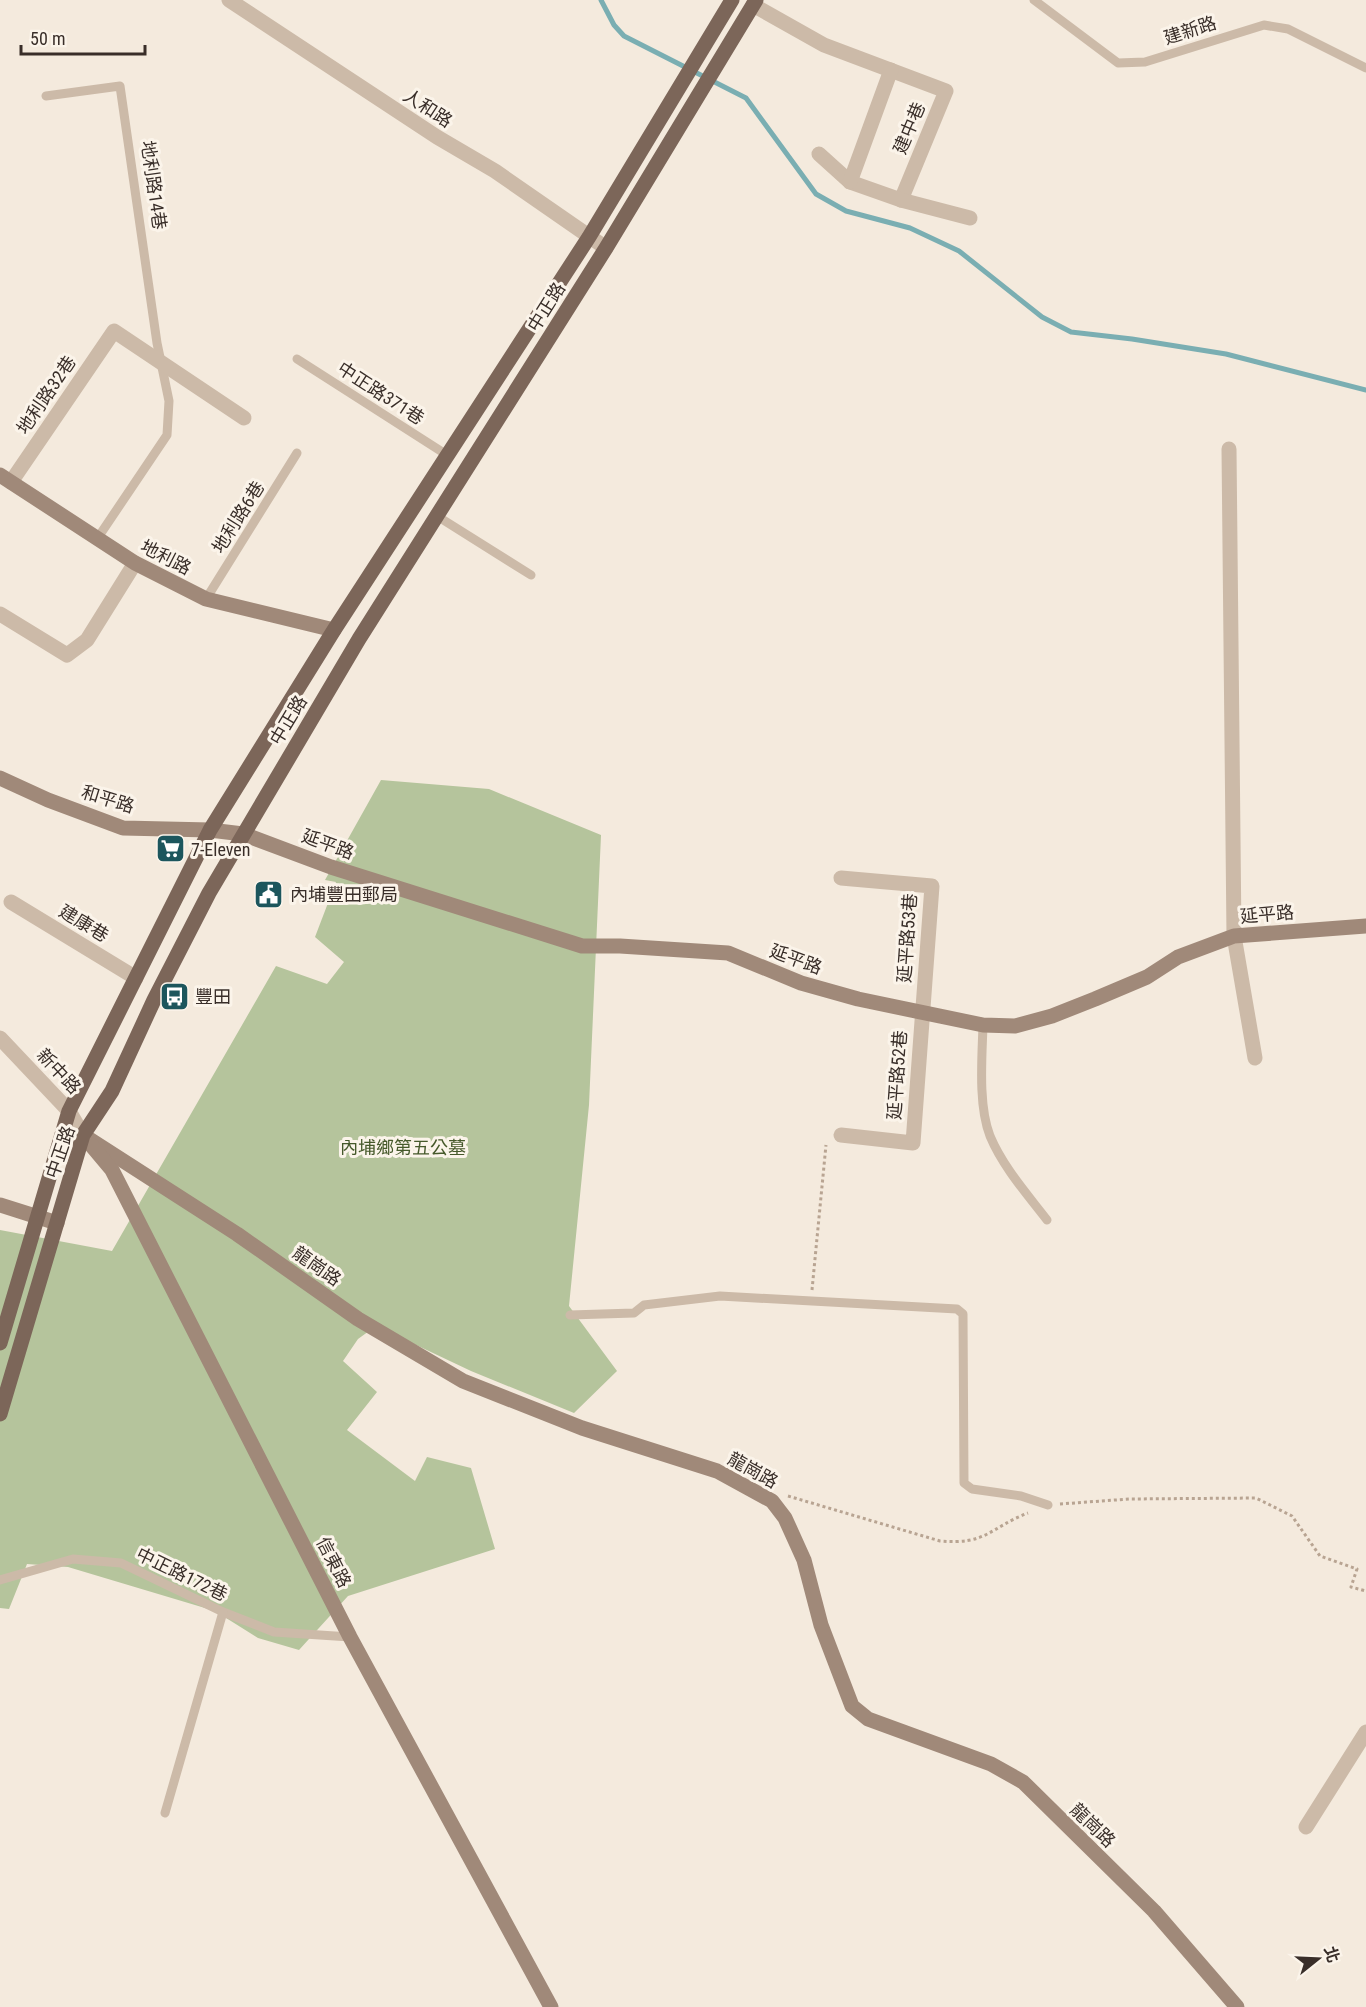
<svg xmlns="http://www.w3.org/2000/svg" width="1366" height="2007" font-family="'Roboto Condensed','Noto Sans TC',sans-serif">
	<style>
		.green { fill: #b5c49c }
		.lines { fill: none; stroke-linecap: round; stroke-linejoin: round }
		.stream { stroke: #7aaeb2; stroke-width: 5 }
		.path { stroke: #b8a492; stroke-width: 3; stroke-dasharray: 3 3; stroke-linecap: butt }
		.lane { stroke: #ccbaa8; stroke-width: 9 }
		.street { stroke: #ccbaa8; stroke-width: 15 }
		.secondary { stroke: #a08979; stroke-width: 15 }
		.primary { stroke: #7c6659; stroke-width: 15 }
		.labels { text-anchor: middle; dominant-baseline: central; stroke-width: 6; stroke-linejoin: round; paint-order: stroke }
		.street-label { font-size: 18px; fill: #392e29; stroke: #fbf4ea }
		.poi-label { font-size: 18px; fill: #392e29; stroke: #fbf4ea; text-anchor: start }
		.park-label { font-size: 18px; fill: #46592b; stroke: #fbf4ea }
	</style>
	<rect width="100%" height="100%" fill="#f4eadd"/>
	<path class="green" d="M381,780L489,789L601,835L589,1105L569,1306L617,1371L574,1413L471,1371L376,1326L358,1339L343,1361L377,1392L347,1430L415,1481L427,1457L471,1468L495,1549L348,1596L299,1650L258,1638L215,1611L68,1567L27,1564L9,1609L0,1608V1230L112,1251L276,966L327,984L344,962L315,937L336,882L325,880Z"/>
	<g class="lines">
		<path class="stream" d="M601,0L614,25L624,36L746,98L816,194L846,211L910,228L959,251L1042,317L1071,332L1132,339L1226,354L1366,390"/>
		<g class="path">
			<path d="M812,1290L826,1145"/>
			<path d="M788,1496L940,1541C987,1545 989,1528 1028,1513"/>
			<path d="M1060,1504L1129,1499L1256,1498L1292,1516L1320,1556L1357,1569L1351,1587L1366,1591"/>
		</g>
		<g class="lane">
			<path d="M1034,0L1118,63L1145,62L1264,25L1288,29L1366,68"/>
			<path d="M46,96L120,86L157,343L169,401L167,435L97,539"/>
			<path d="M297,359L447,455"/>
			<path d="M437,516L531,575"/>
			<path d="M206,599L297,453"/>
			<path d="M983,1025C982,1058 978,1105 990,1136C1003,1167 1027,1194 1047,1220"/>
			<path d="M570,1315L634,1313L644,1305L720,1296L957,1309L963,1314L964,1483L972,1489L1021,1496L1048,1505"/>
			<path d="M0,1580L73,1559L121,1563L223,1612L274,1632L350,1637"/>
			<path d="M165,1813L223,1612"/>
		</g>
		<g class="street">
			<path d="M229,0L437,137L495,171L606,248"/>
			<path d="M753,5L824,45L946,91L901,200"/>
			<path d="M819,154L850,182L901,200L970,218"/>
			<path d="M850,182L891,70"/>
			<path d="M1229,449L1234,936L1255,1058"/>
			<path d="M11,482L114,331L244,418"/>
			<path d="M0,614L67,655L87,640L135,563"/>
			<path d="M841,878L932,886L913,1143L841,1135"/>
			<path d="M11,902L136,978"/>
			<path d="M0,1038L69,1111L83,1135"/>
			<path d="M1306,1827L1366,1732"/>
		</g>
		<g class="secondary">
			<path d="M0,475L135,563L206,599L334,630"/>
			<path d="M0,778L48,800L123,828L210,830L243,834L331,867L582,946H620L728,953L801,983L858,999L983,1025L1015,1026L1052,1016L1095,999L1147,977L1178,957L1234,936L1366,926"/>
			<path d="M83,1135L237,1234L358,1319L463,1381L582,1428L717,1471L772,1501L785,1518L804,1560L821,1625L852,1706L868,1719L991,1764L1023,1782L1154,1911L1237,2007"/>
			<path d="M91,1145L112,1170L350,1637L551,2007"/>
			<path d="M0,1205L57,1223"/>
		</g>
		<g class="primary">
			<path d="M0,1343L69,1111L210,830L334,630L589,237L732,0"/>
			<path d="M0,1414L83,1135L112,1091L154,1000L209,893L359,639L606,248L756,0"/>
		</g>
	</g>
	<defs>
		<symbol id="supermarket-square" viewBox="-11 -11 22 22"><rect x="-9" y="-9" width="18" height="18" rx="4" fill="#1c565d" stroke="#fbf4ea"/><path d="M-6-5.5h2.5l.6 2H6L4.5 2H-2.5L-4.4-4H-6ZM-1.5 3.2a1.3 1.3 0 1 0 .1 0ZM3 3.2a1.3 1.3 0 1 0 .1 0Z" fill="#fff"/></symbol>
		<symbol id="civic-square" viewBox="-11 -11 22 22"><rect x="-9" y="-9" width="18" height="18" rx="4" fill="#1c565d" stroke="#fbf4ea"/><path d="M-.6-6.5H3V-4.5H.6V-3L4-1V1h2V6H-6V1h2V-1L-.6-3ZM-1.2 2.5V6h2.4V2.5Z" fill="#fff"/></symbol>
		<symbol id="bus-square" viewBox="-11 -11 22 22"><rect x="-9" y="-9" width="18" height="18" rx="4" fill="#1c565d" stroke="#fbf4ea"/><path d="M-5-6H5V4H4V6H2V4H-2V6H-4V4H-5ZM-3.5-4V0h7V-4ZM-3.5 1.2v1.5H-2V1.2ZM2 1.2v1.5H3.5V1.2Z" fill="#fff"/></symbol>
	</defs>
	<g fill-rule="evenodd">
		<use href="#supermarket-square" x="154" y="832" width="33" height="33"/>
		<use href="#civic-square" x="252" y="878" width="33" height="33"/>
		<use href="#bus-square" x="158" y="980" width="33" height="33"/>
	</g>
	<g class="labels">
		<g class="street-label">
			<text transform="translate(1190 30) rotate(-18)">建新路</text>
			<text transform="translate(428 108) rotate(33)">人和路</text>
			<text transform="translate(909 128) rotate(-67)">建中巷</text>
			<text transform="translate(154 185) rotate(82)">地利路14巷</text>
			<text transform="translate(546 307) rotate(-58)">中正路</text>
			<text transform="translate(381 393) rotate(33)">中正路371巷</text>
			<text transform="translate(46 395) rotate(-56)">地利路32巷</text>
			<text transform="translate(238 517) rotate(-58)">地利路6巷</text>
			<text transform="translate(166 557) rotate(27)">地利路</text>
			<text transform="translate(288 720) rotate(-59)">中正路</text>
			<text transform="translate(108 799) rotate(17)">和平路</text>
			<text transform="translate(328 844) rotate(20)">延平路</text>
			<text transform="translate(1267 914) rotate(-5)">延平路</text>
			<text transform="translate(84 923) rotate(31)">建康巷</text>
			<text transform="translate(907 938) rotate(-86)">延平路53巷</text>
			<text transform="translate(796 959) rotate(20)">延平路</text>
			<text transform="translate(59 1071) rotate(47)">新中路</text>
			<text transform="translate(897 1075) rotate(-86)">延平路52巷</text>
			<text transform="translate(60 1152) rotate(-71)">中正路</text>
			<text transform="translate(317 1266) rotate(35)">龍崗路</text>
			<text transform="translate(753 1470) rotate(29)">龍崗路</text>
			<text transform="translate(334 1562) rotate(63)">信東路</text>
			<text transform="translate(182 1574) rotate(26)">中正路172巷</text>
			<text transform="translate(1093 1825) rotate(44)">龍崗路</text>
		</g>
		<g class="poi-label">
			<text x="191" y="849">7-Eleven</text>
			<text x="290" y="894">內埔豐田郵局</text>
			<text x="195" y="996">豐田</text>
		</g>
		<g class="park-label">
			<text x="403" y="1147">內埔鄉第五公墓</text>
		</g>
	</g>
	<g transform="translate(1318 1959) rotate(72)" stroke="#fbf4ea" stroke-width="4.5" paint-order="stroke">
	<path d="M0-4.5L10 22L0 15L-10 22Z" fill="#392e29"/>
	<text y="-9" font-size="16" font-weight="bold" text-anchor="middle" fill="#392e29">北</text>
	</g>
	<path d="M21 45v9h124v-9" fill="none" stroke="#392e29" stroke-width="3"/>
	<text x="30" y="45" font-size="18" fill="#392e29" stroke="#fbf4ea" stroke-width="4.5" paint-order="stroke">50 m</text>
</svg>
